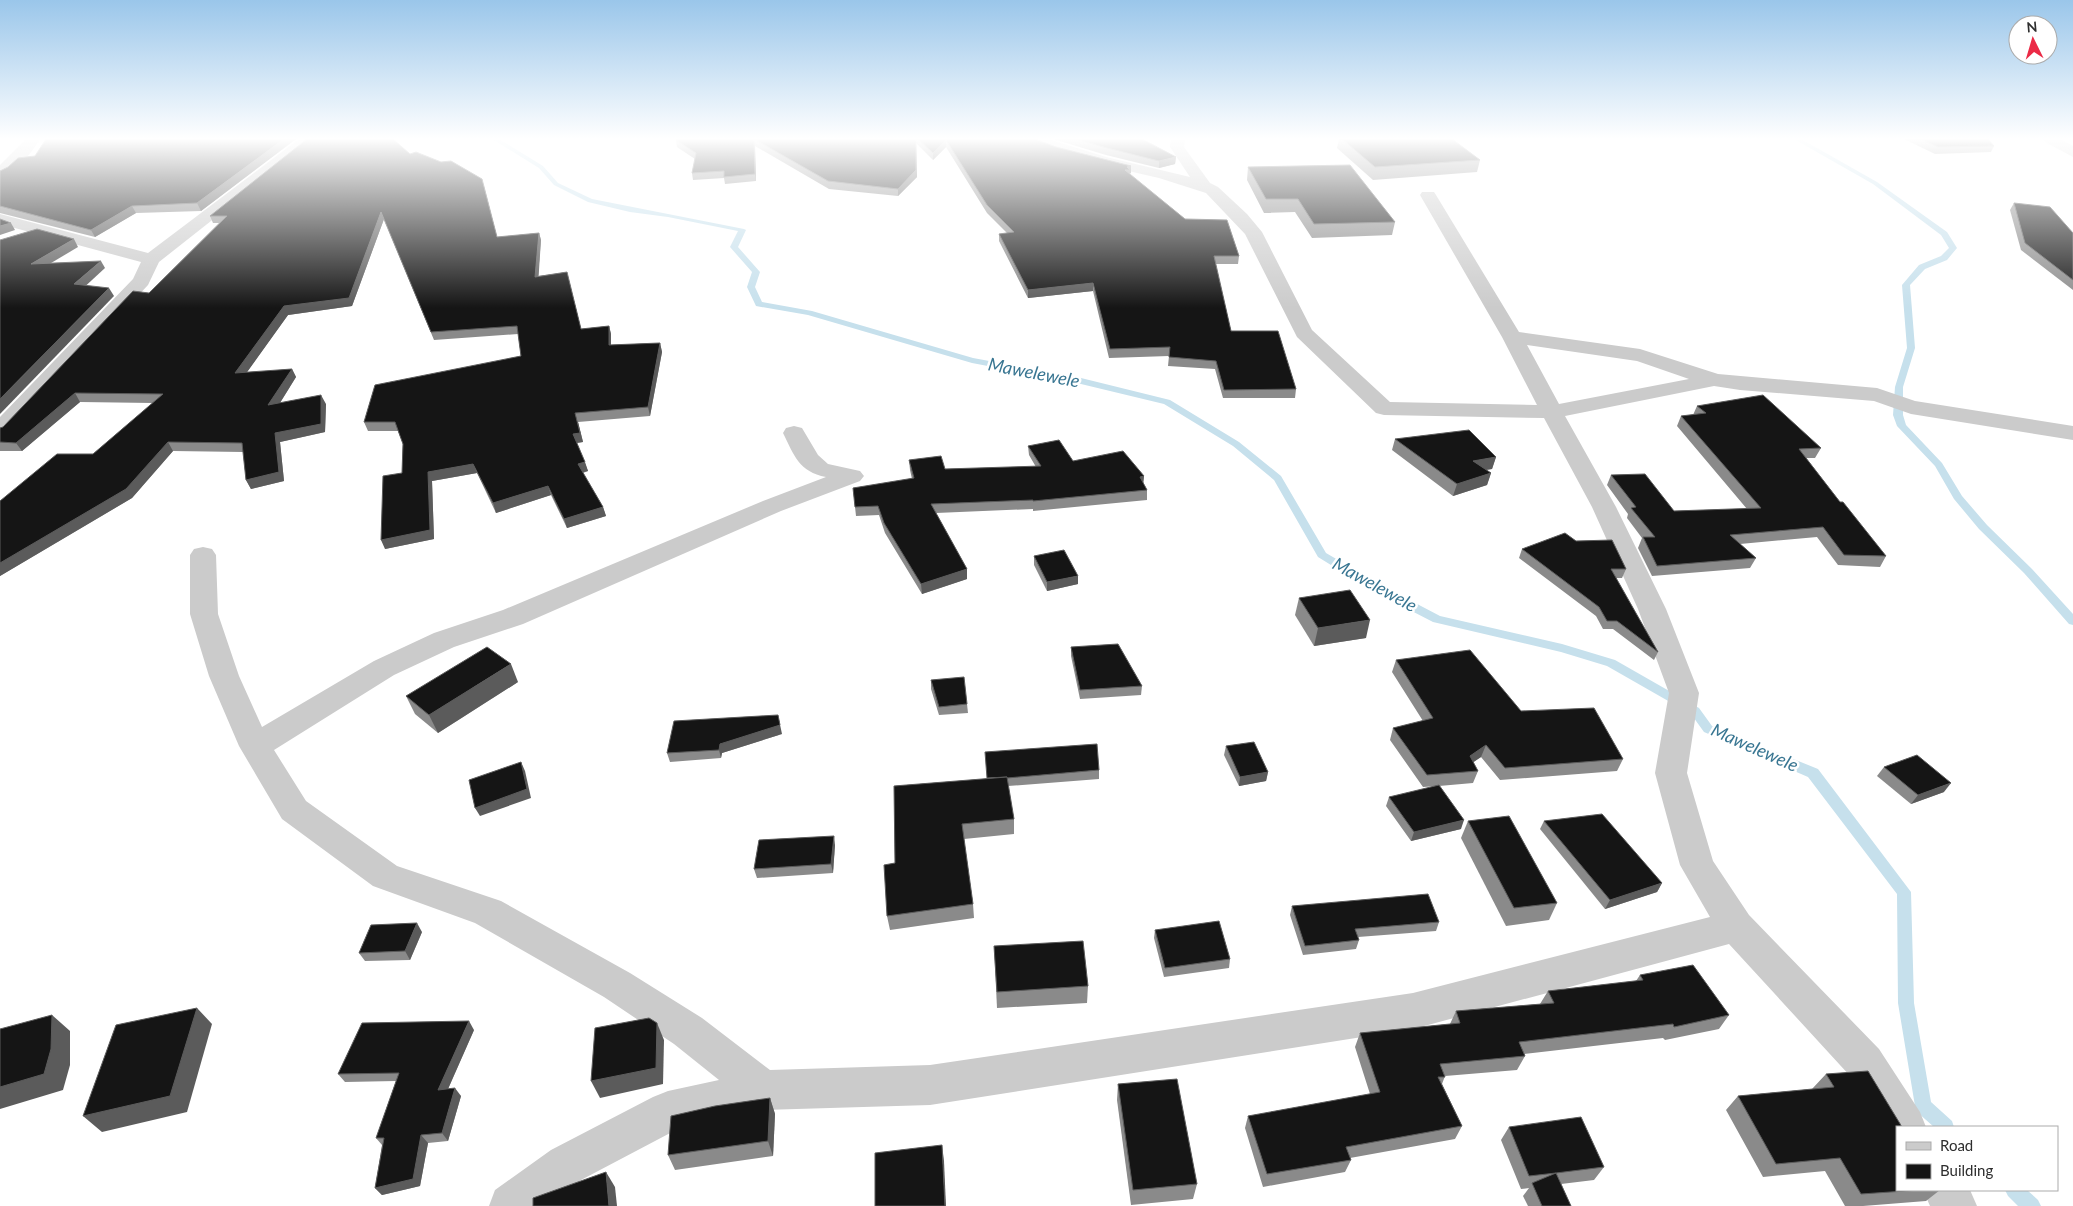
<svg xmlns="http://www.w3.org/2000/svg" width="2073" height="1206" font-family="Lato,sans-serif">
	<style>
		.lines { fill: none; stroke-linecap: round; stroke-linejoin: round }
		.stream { fill: #c6e0ec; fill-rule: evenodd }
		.minor { fill: #cbcbcb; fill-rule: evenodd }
		.wall { fill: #8a8a8a }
		.shaded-wall { fill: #5b5b5b }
		.building { fill: #151515; stroke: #5b5b5b }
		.labels { text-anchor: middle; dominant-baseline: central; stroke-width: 5; stroke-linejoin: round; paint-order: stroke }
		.water-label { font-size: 18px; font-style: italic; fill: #397692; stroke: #fff }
	</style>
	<rect width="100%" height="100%" fill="#fff"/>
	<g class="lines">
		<g class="stream">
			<path d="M492,139H499L543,166L558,183L592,199L744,229L746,230L738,247L760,272L755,287L762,302L812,311L973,358L1081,378L1170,400L1239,442L1281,476L1326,553L1381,585L1440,616L1562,644L1615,660L1699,708L1712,726L1818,769L1911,892L1914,1003L1931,1102L1952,1121L1954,1127H1934L1917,1112L1915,1106L1898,1003L1897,894L1808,777L1704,732L1691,714L1607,666L1561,652L1433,622L1373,591L1318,557L1274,480L1233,446L1164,404L1081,384L972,363L808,315L756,306L747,287L752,272L730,247L738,231L668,217L630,212L588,202L554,185L539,168Z"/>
			<path d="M1794,139H1801L1877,182L1947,232L1957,248L1947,260L1925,269L1910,285L1915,348L1903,387V415L1906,425L1942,463L1962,496L1987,525L2032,569L2073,614V625L2069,624L2024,573L1979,529L1954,499L1935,466L1897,426L1893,415L1895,387L1907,348L1902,285L1919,265L1941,256L1949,248L1941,235L1873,184Z"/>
			<path d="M2005,1190H2027L2038,1200L2041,1206H2018L2008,1196Z"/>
		</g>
		<g class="minor">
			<path d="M26,139H38L39,141C31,153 15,174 0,178V165Z"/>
			<path d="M299,139H315L159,262L148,285L8,435L0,437V417L133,279L141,262L0,224V214L148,253Z"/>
			<path d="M1029,139H1048L1106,157L1190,177L1170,147L1171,139H1185L1184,147L1210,183L1218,187L1247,214L1262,232L1312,330L1390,402L1537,405L1502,337L1420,195L1422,192H1434L1436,195L1519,332L1640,349L1718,374L1877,388L1915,401L2073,426V440L1911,414L1874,401L1740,390L1714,386L1565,416L1616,507L1666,609L1699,693L1687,773L1713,861L1749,915L1879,1049L1920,1112L1926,1127H1897V1145L1890,1142L1851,1077L1729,944L1413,1029L930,1105L763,1110L674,1131L581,1180L547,1206H489L495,1190L551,1150L653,1097L668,1091L719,1080L674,1044L604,997L475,923L373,886L282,819L239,746L209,676L190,614V555L194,549L203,547L212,549L216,555L218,614L239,676L262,727L374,661L434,633L503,610L763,501L826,477C799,472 794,455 783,433L786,428L794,426L802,428L818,455L828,464L860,471L864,476L860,481L781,511L523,624L454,647L394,675L274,750L306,801L397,866L501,901L630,973L702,1018L770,1070L930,1065L1413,993L1710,917L1680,865L1655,773L1669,693L1638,609L1592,507L1544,418L1384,415L1376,413L1297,337L1245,234L1206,193L1159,178L1098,164L1056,152L1031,142ZM1527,345L1637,361L1689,379L1559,404Z"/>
			<path d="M2043,139H2060L2073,146V157L2045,142Z"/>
			<path d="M1923,1190H1970L1977,1206H1930Z"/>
		</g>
	</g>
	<g class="wall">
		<path d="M296,139L201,211L136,213L95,237L0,213V171L35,156Z"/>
		<path d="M677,139H1035L1056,147L1131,173L1129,174L1185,219L1239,256L1238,264H1215L1231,331L1296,389L1295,398H1223L1215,369L1168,366L1169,356L1109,358L1093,291L1028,298L999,241V234L1007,233L987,213L946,147L933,160L916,143L917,177L898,196L829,189L755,146L756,181L725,184L724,178L693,180L692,173L695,159L677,147L676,140L678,139Z"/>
		<path d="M1053,139H1142L1176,157L1175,164L1159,168L1106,155Z"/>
		<path d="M1339,139H1452L1480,160L1477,172L1373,180L1337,148Z"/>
		<path d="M1904,139H1988L1994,146L1991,152L1935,154Z"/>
		<path d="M410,154L484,186L497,237L539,233L541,240L538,276L567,272L581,329L609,326L611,334V345L660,343L662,352L650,416L578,422L583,442L577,443L588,471L583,473L603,507L606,516L567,528L551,495L496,513L477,473L432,481L434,539L385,549L402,473L403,444L398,431H368L364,422L521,356L518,334L434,340L384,219L352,306L288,315L246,373L292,369L296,377L280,403L326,404L325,432L280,442L284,481L251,489L246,480L243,452L173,451L132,498L0,576V501L93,454L153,403L80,402L22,451H0V428L3,427L149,293L219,223H213L210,216Z"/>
		<path d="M1248,167L1395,222L1392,235L1312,238L1295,212L1264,213L1247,180Z"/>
		<path d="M2014,203L2073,233V290L2021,250L2010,210Z"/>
		<path d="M1697,406L1821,448L1815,458H1806L1840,502L1886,556L1880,567L1838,565L1817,537L1740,544L1756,558L1750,568L1652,576L1638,548L1642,538L1627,518L1628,514L1607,485L1611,475L1674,511L1747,509L1677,426L1681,416L1693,415Z"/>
		<path d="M1395,439L1496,457L1492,469L1486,470L1491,473L1487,485L1453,496L1392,450Z"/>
		<path d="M1028,446L1073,461L1144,476L1143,483L1147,490V500L1033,511V509L936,513L967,569V579L922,594L885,533L879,515L856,516L853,488L912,479L910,470L909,460L945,469L1036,467L1029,455Z"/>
		<path d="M1522,549L1626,569L1622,578H1615L1658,652L1654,660L1613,629H1603L1596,616L1519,558Z"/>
		<path d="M1034,556L1078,584L1047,591L1034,565Z"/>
		<path d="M1299,598L1366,638L1314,646L1295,615Z"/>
		<path d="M1071,647L1142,686L1141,695L1080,699L1071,656Z"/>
		<path d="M1396,660L1521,711L1623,759L1617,771L1500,780L1481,757L1473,762L1478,771L1473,783L1439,786L1461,829L1411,841L1386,806L1389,797L1438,786L1423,787L1390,740L1393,728L1423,721L1392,672Z"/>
		<path d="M931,680L967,704L968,713L939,715L931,689Z"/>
		<path d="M518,682L438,733L415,714L406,696Z"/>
		<path d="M782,734L722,753L721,758L670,762L667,753Z"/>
		<path d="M1226,746L1268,772L1266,781L1239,786L1224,755Z"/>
		<path d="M1884,767L1944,792L1911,804L1877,776Z"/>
		<path d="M1099,770V779L1008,786L1014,819V834L964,839L973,904L974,918L890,930L887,916L895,863L894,786Z"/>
		<path d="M1468,821L1557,903L1549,920L1506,926L1461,838Z"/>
		<path d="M1544,821L1662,883L1657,892L1605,909L1540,829Z"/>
		<path d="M835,845L833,873L757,878L754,869Z"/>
		<path d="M1292,906L1439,922L1436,931L1358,937L1359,940L1356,949L1303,955L1290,915Z"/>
		<path d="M1155,930L1230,959L1229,968L1164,977L1154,938Z"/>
		<path d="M422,932L410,960L365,961L359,953Z"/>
		<path d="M994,946L1088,986L1087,1003L997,1008Z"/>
		<path d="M1640,975L1729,1015L1719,1029L1665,1040L1663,1038L1524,1054L1525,1056L1517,1070L1445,1076L1442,1084L1462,1126L1455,1139L1350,1158L1351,1160L1345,1172L1263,1187L1245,1128L1248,1116L1370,1094L1355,1047L1360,1033L1450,1024L1456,1011L1540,1004L1548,991L1636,981Z"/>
		<path d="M474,1030L448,1089L461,1096L448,1141L428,1143L420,1186L382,1195L375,1188L382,1145L376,1138L396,1081L345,1082L338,1074Z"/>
		<path d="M1826,1074L1897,1190H1940L1926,1201L1863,1206H1845L1825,1171L1763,1177L1726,1110L1738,1096L1813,1089H1812Z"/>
		<path d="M1118,1084L1197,1184L1193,1199L1131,1205L1117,1100Z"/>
		<path d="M770,1098L775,1114L773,1156L675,1170L668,1155Z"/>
		<path d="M1509,1127L1604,1167L1594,1180L1561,1184L1571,1206H1528L1523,1196L1529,1188L1521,1189L1501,1140Z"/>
	</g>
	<g class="shaded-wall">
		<path d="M284,139H296L201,211L197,203Z"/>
		<path d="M754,139L755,146L756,181L755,174Z"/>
		<path d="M946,140V147L933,160V153Z"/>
		<path d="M916,143L917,177L898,196V189Z"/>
		<path d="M1176,157L1175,164L1159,168V161Z"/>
		<path d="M1131,166V173L1129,174V177L1125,170L1127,167Z"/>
		<path d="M132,206L136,213L95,237L91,230Z"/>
		<path d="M381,212L384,219L352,306L288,315L240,382L235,373L284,306Z"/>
		<path d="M11,223L15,230L0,235V226Z"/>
		<path d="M539,233L541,240L538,285L535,277Z"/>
		<path d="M74,239L78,247L36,272L31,264Z"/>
		<path d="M101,261L105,268L79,292L74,284Z"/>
		<path d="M1093,283V291L1028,298V290Z"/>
		<path d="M109,288L114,296L0,414V399Z"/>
		<path d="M609,326L611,334V354L609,345Z"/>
		<path d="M660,343L662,352L650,416L648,407Z"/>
		<path d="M292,369L296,377L273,414L268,405Z"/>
		<path d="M75,393L80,402L22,451L16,443Z"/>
		<path d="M321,395L326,404L325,432L280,442L284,481L251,489L246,480L275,433Z"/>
		<path d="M578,422L583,442L576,443L573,434Z"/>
		<path d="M168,442L173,451L132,498L0,576V563Z"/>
		<path d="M1496,457L1492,469L1470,472L1473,461Z"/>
		<path d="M585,462L588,471L580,473L578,464Z"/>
		<path d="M473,464L477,473L432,481L434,539L385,549L381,540L428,472Z"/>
		<path d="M1491,473L1487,485L1453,496L1457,484Z"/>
		<path d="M1144,476L1143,486L1140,477Z"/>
		<path d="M548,486L551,495L496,513L493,503Z"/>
		<path d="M603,507L606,516L567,528L564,519Z"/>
		<path d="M967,569V579L922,594L921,584Z"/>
		<path d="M1078,576V584L1047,591V582Z"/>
		<path d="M1370,620L1366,638L1314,646L1318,628Z"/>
		<path d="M511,664L518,682L438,733L429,715Z"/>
		<path d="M778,715L782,734L722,753L721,758L719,750L720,744Z"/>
		<path d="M1486,745L1481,757L1465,768L1470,756Z"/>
		<path d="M521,762L525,771L531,798L480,816L475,808Z"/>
		<path d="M1268,772L1266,781L1239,786L1240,777Z"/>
		<path d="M1951,783L1944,792L1911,804L1918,795Z"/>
		<path d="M1464,820L1461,829L1411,841L1414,832Z"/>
		<path d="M834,836L835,845L833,873L831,864Z"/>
		<path d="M1662,883L1657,892L1605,909L1610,900Z"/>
		<path d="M417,923L422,932L410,960L405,951Z"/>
		<path d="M197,1008L212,1024L187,1112L102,1132L83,1116Z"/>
		<path d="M52,1015L70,1031V1065L63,1090L0,1109V1087Z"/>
		<path d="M469,1021L474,1030L444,1098L438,1090Z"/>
		<path d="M657,1023L664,1040L663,1084L600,1098L591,1081Z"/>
		<path d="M455,1088L461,1096L448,1141L442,1133Z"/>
		<path d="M770,1098L775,1114L773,1156L768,1141Z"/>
		<path d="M421,1135L428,1143L420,1186L382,1195L375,1188Z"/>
		<path d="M942,1145L944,1161L946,1206H945Z"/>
		<path d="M606,1172L615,1187L617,1206H609Z"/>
	</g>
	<g class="building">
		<path d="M46,139H284L197,203L132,206L91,230L0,206V171L8,167L18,158L35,156Z"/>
		<path d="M307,139H393L410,154L416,152L441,162L451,161L482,179L497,237L539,233L535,277L567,272L581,329L609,326V345L660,343L648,407L575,413L580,433L573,434L585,462L578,464L603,507L564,519L548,486L493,503L473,464L428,472L430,530L381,540L383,476L402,473L403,444L395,422H364L375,385L521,356L517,326L431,332L381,212L349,298L284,306L235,373L292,369L268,405L321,395V424L275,433L279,472L246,480L242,443L168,442L126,489L0,563V501L57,454H93L163,394L75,393L16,443L0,442V428L3,427L133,291L149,293L227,216H210Z"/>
		<path d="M682,139H916V170L898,189L828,181L754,139L755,174L724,177V171L692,173L696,153L676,140Z"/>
		<path d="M918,139H1035L1056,147L1131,166L1127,167L1130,170H1125L1185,219L1227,220L1239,256H1214L1231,331H1278L1296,389L1224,390L1216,361L1169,357L1170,347L1110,349L1093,283L1028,290L999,234L1014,232L987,205L946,140L933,153Z"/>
		<path d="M1075,139H1142L1176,157L1159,161L1107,148Z"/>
		<path d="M1342,139H1452L1480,160L1375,167Z"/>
		<path d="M1920,139H1988L1994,146L1938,147Z"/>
		<path d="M1350,165L1395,222L1314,224L1298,199H1266L1248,167Z"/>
		<path d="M2014,203L2050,207L2073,233V280L2025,243Z"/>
		<path d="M0,219L11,223L0,226Z"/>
		<path d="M37,229L74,239L31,264L101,261L74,284L109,288L0,399V240Z"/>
		<path d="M1763,395L1821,448L1799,449L1840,502H1843L1886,556L1844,555L1823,527L1730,535L1756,558L1657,566L1643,537H1655L1631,508L1636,507L1611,475L1645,474L1674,511L1761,508L1681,416L1706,413L1697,406Z"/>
		<path d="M1469,430L1496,457L1473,461L1491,473L1457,484L1395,439Z"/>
		<path d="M1059,440L1073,461L1123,451L1144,476L1140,477L1147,490L1033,501V500L931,504L967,569L921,584L884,523L878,506L855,507L853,488L914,478L909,460L941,456L945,469L1041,466L1028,446Z"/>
		<path d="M1565,533L1576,541L1612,540L1626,569H1611L1658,652L1617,621H1607L1599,607L1522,549Z"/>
		<path d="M1064,550L1078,576L1047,582L1034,556Z"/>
		<path d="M1350,590L1370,620L1318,628L1299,598Z"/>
		<path d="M1118,644L1142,686L1080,690L1071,647Z"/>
		<path d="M487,647L511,664L429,715L406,696Z"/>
		<path d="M1470,650L1521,711L1594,708L1623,759L1505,768L1486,745L1470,756L1478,771L1427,775L1393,728L1433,718L1396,660Z"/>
		<path d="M964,677L967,704L939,707L931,680Z"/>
		<path d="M778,715L780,725L720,744L719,750L667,753L674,721Z"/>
		<path d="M1254,742L1268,772L1240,777L1226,746Z"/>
		<path d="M1097,744L1099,770L1007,778V777L987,778L985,752Z"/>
		<path d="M1917,755L1951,783L1918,795L1884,767Z"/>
		<path d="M521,762L527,789L475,808L469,780Z"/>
		<path d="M1007,777L1014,819L962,824L973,904L887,916L884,865L895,863L894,786Z"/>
		<path d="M1439,785L1464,820L1414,832L1389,797Z"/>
		<path d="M1602,814L1662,883L1610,900L1544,821Z"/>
		<path d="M1509,816L1557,903L1514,908L1468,821Z"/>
		<path d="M834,836L831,864L754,869L759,840Z"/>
		<path d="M1428,894L1439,922L1355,929L1359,940L1305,946L1292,906Z"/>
		<path d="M1219,921L1230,959L1165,968L1155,930Z"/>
		<path d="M417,923L405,951L359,953L371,925Z"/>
		<path d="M1083,941L1088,986L997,992L994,946Z"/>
		<path d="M1693,965L1729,1015L1674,1027L1673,1024L1519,1042L1525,1056L1440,1064L1445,1077H1438L1462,1126L1346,1147L1351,1160L1267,1174L1248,1116L1380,1092L1360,1033L1460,1023L1456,1011L1554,1003L1548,991L1643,980L1640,975Z"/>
		<path d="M197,1008L170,1096L83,1116L116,1025Z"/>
		<path d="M52,1015L51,1049L44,1074L0,1087V1029Z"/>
		<path d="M649,1018L657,1023L656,1068L591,1081L595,1028Z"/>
		<path d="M469,1021L438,1090L455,1088L442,1133L421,1135L413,1179L375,1188L384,1138H376L399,1073L338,1074L362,1023Z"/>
		<path d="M1868,1071L1902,1127H1897V1190H1920L1861,1194L1840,1158L1776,1164L1738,1096L1834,1087L1826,1074Z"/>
		<path d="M1177,1079L1197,1184L1133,1190L1118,1084Z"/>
		<path d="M770,1098L768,1141L668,1155L671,1116L715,1106Z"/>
		<path d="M1581,1117L1604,1167L1556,1173L1571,1206H1542L1532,1183L1556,1173L1529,1176L1509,1127Z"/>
		<path d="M942,1145L945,1206H875V1153Z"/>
		<path d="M606,1172L609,1206H533V1198Z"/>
	</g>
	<linearGradient id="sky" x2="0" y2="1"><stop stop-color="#9ac6ea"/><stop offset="0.45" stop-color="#fff"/><stop offset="1" stop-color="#fff" stop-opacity="0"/></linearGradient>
	<rect width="2073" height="308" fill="url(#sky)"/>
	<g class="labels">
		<g class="water-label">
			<text transform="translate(1034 372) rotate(11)">Mawelewele</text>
			<text transform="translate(1375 584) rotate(29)">Mawelewele</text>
			<text transform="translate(1755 747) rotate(24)">Mawelewele</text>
		</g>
	</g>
	<rect x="1896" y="1126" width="162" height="65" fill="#ffffff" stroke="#ababab"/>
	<rect x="1906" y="1142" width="25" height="8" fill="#cbcbcb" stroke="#ababab"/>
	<text x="1940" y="1151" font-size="15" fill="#2e2e2e">Road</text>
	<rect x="1906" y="1164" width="25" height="15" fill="#151515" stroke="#ababab"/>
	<text x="1940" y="1176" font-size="15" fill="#2e2e2e">Building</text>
	<g transform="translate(2033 40) rotate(355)"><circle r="24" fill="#ffffff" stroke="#ababab"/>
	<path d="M0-4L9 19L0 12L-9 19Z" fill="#eb2a46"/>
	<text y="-8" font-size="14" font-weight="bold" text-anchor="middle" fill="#2e2e2e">N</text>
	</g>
</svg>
